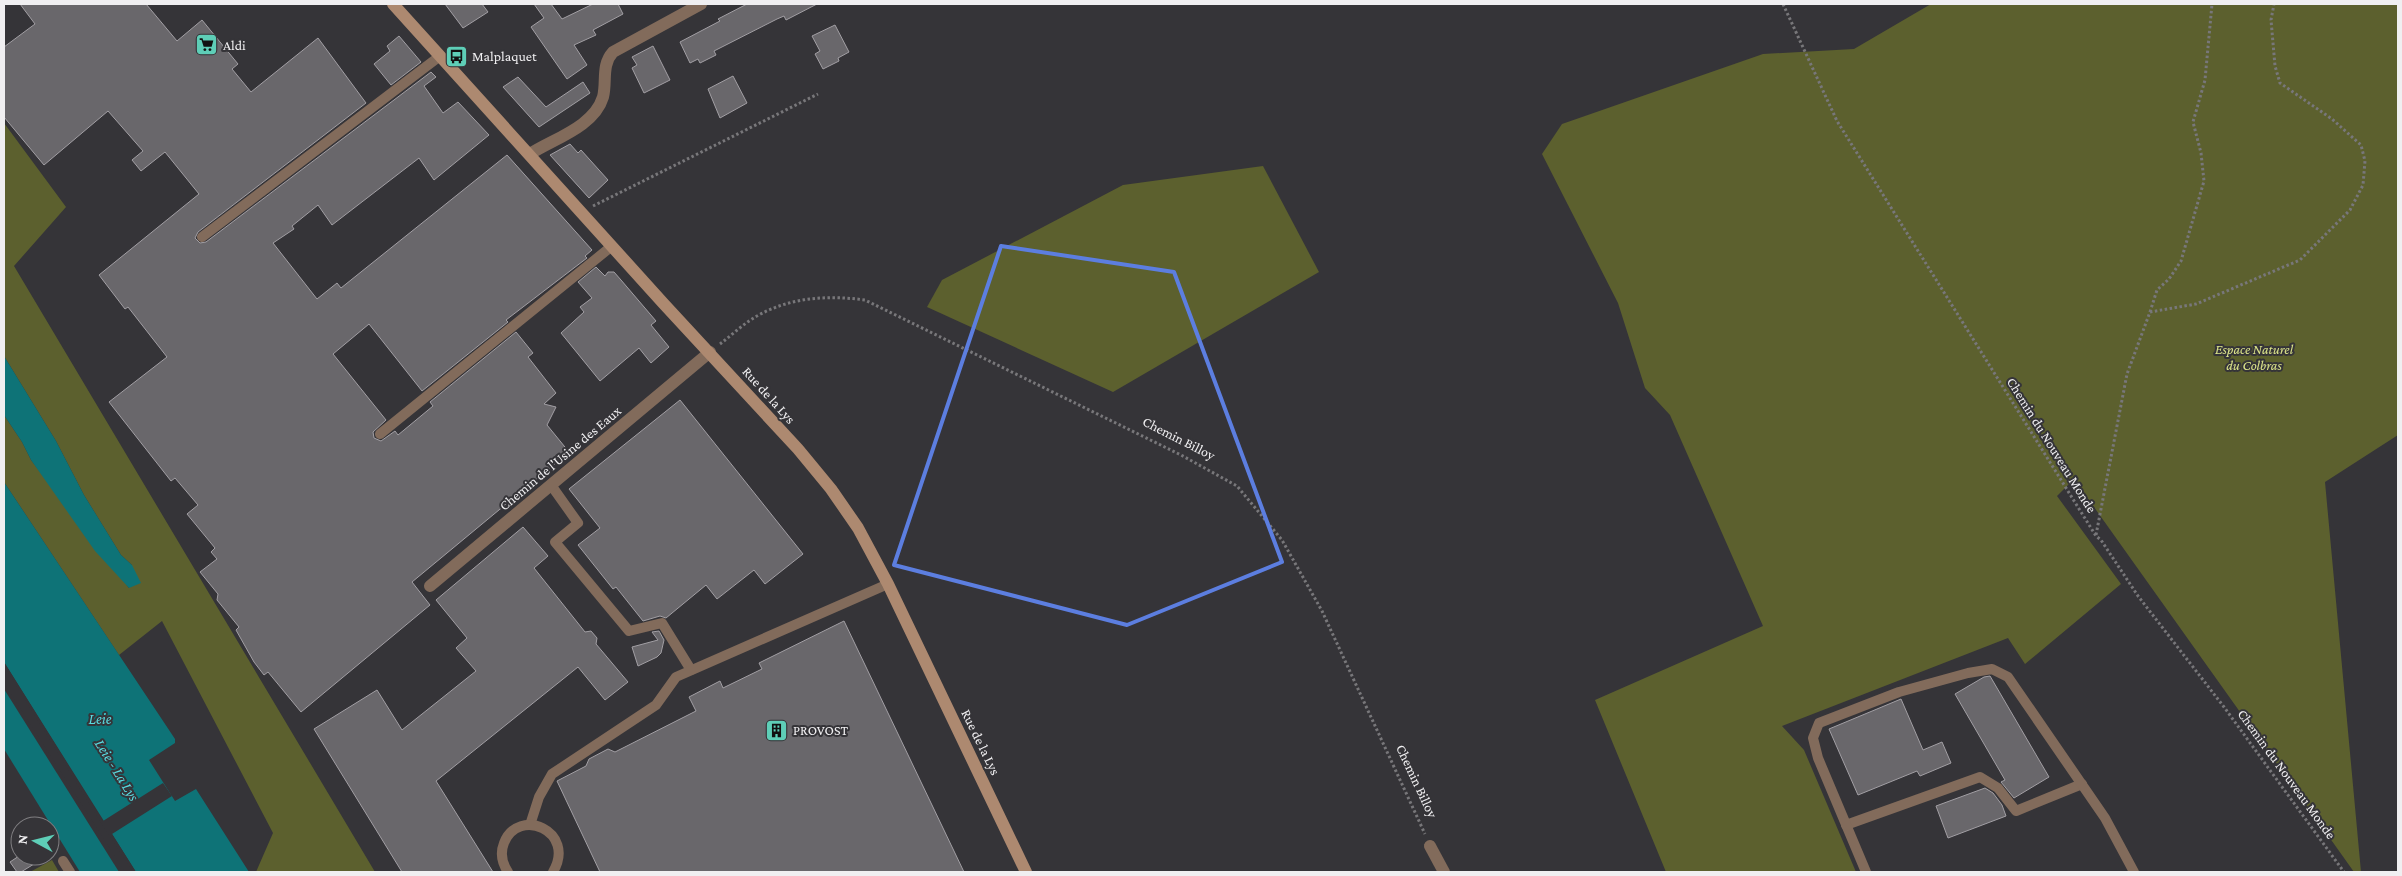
<svg xmlns="http://www.w3.org/2000/svg" width="2402" height="876" font-family="'Crimson Pro',serif">
	<style>
		.green { fill: #5c602e }
		.water { fill: #0e7377 }
		.pier { fill: #353438 }
		.building { fill: #69676b; stroke: #a29fa4 }
		.lines { fill: none; stroke-linecap: round; stroke-linejoin: round }
		.path { stroke: #78777a; stroke-width: 3; stroke-dasharray: 2.5 2.5; stroke-linecap: butt }
		.service { stroke: #826b5b; stroke-width: 10 }
		.minor { stroke: #826b5b; stroke-width: 12 }
		.secondary { stroke: #ad8970; stroke-width: 12 }
		.marked { fill: none; stroke: #5c7ee0; stroke-width: 4; stroke-linejoin: round }
		.labels { text-anchor: middle; dominant-baseline: central; stroke-width: 4; stroke-linejoin: round; paint-order: stroke }
		.poi-label { font-size: 14px; fill: #f0eff1; stroke: #353438; text-anchor: start }
		.park-label { font-size: 14px; font-style: italic; fill: #dbe389; stroke: #353438 }
		.street-label { font-size: 14px; fill: #f0eff1; stroke: #353438 }
		.water-label { font-size: 15px; font-style: italic; fill: #59dae0; stroke: #353438 }
	</style>
	<rect width="100%" height="100%" fill="#353438"/>
	<g class="green">
		<path d="M1931,4H2398V435L2325,482L2361,872H2354L2074,479L2057,496L2121,584L2025,664L2008,638L1782,726L1804,750L1856,872H1666L1595,700L1763,626L1670,415L1645,388L1618,303L1542,154L1562,124L1763,54L1854,49Z"/>
		<path d="M4,123L66,207L14,266L375,872H256L273,833L162,621L119,655L4,482V415L22,442L31,460L129,588L132,565L121,555L84,495L56,441L4,356Z"/>
		<path d="M1263,166L1319,272L1113,392L927,307L942,280L1123,185Z"/>
		<path d="M52,860L59,872H30Z"/>
	</g>
	<g class="water">
		<path d="M4,356L56,441L84,495L121,555L132,565L141,583L129,588L95,551L31,460L22,442L4,415Z"/>
		<path d="M4,482L175,739V743L149,760L175,801L196,789L249,872H136L4,662Z"/>
		<path d="M4,687L122,872H80L4,749Z"/>
	</g>
	<g class="pier">
		<path d="M4,662L103,821L163,783L172,796L112,834L136,872H133L101,823L4,666Z"/>
		<path d="M4,685L6,686L125,872H119L4,689Z"/>
	</g>
	<g class="building">
		<path d="M20,4H146L177,41L202,20L238,64L232,69L251,92L318,38L366,103L198,232L195,238L200,243L206,242L431,72L436,77L424,86L443,113L458,102L489,135L434,180L419,158L332,225L318,205L292,226L294,229L273,243L317,299L337,283L341,288L507,155L592,250L585,256L587,258L506,320L508,322L422,391L369,324L333,354L386,420L373,432L374,438L381,441L395,431L398,435L433,406L430,402L516,332L533,353L528,357L556,393L544,404L556,407L547,425L569,452L412,582L430,605L301,712L268,672L264,675L254,662L236,630L239,627L217,600L218,594L200,572L217,559L211,552L215,548L187,514L198,505L175,478L171,481L109,402L167,357L128,307L125,309L99,275L199,194L165,152L141,171L132,160L143,151L108,111L44,165L4,117V47L35,24Z"/>
		<path d="M445,4H482L488,12L463,28Z"/>
		<path d="M534,4H551L562,19L593,4H618L623,14L593,30L596,35L574,45L587,65L567,79L531,27L544,18Z"/>
		<path d="M747,4H817L786,20L784,16L777,19L714,51L716,55L700,63L698,59L690,63L680,42L720,21L718,19Z"/>
		<path d="M835,25L849,52L838,58L839,61L823,69L815,54L820,51L812,36Z"/>
		<path d="M399,36L421,62L391,85L374,64L390,51L387,46Z"/>
		<path d="M653,46L670,80L644,93L632,68L637,65L632,57Z"/>
		<path d="M733,76L747,103L720,118L708,89Z"/>
		<path d="M518,77L546,107L583,82L590,93L539,127L503,87Z"/>
		<path d="M570,144L578,153L581,150L608,180L589,198L550,155Z"/>
		<path d="M596,267L605,276L608,272H614L621,280L656,321L651,325L669,347L651,363L639,348L600,381L561,333L584,312L580,307L592,298L578,282Z"/>
		<path d="M680,400L803,554L765,584L754,570L717,599L706,585L666,618L660,616L643,621L616,587L613,589L578,545L600,528L569,489Z"/>
		<path d="M523,527L548,556L534,568L585,632L591,631L597,638L596,644L628,682L605,700L578,667L436,781L493,872H402L314,729L377,690L402,730L476,671L456,648L467,638L436,600Z"/>
		<path d="M844,621L964,872H600L557,781L586,766L589,759L608,749L615,752L696,711L689,697L720,681L723,688L762,669L759,663Z"/>
		<path d="M659,631L664,640L661,653L657,657L638,666L632,647L658,640L652,632Z"/>
		<path d="M1990,676L2049,777L2014,798L2001,782L2005,780L1955,694L1984,677Z"/>
		<path d="M1901,699L1923,750L1942,742L1951,763L1920,776L1917,771L1858,795L1829,729Z"/>
		<path d="M1985,788L1993,793L2002,805L2006,816L1948,838L1936,806Z"/>
		<path d="M19,856H47L21,872H17L10,862Z"/>
	</g>
	<g class="lines">
		<g class="path">
			<path d="M1783,4L1837,121L2096,536L2101,540L2138,596L2224,707L2344,872"/>
			<path d="M593,206L818,94"/>
			<path d="M2150,312L2157,290L2169,279L2181,261L2204,181L2201,153L2193,122L2205,80L2212,4"/>
			<path d="M720,344C732,335 744,323 757,316C791,297 827,295 865,300L1181,455L1237,486L1282,540L1322,611L1425,834"/>
			<path d="M2096,535L2127,374L2150,312L2196,304L2300,260L2350,210L2363,185L2365,161L2361,145L2332,119L2280,83L2275,66L2271,20L2274,4"/>
		</g>
		<g class="service">
			<path d="M202,237L440,56"/>
			<path d="M380,434L612,246"/>
			<path d="M551,485L578,523L555,542L629,631L662,623L691,670"/>
			<path d="M530,825L539,797L552,774L656,705L676,677L888,584"/>
			<path d="M1846,825L1980,777L1998,788L2016,811L2082,784"/>
			<path d="M63,861L70,872"/>
			<path d="M508,872C502,863 500,853 504,843C518,806 577,831 553,872"/>
			<path d="M1866,872L1818,758L1813,738L1819,723L1899,692L1968,673L1992,669L2008,677L2105,818L2134,872"/>
		</g>
		<g class="minor">
			<path d="M530,154C553,139 594,127 603,97C607,82 601,65 613,52L701,4"/>
			<path d="M430,586L710,352"/>
			<path d="M1430,846L1444,872"/>
		</g>
		<path class="secondary" d="M393,4L663,303L798,449L831,489L858,528L888,584L1026,872"/>
	</g>
	<path class="marked" d="M1001,246L1174,272L1282,562L1127,625L894,565Z"/>
	<defs>
		<symbol id="supermarket-square" viewBox="-11 -11 22 22"><rect x="-9" y="-9" width="18" height="18" rx="4" fill="#5eceb7" stroke="#353438"/><path d="M-6-5.5h2.5l.6 2H6L4.5 2H-2.5L-4.4-4H-6ZM-1.5 3.2a1.3 1.3 0 1 0 .1 0ZM3 3.2a1.3 1.3 0 1 0 .1 0Z" fill="#111"/></symbol>
		<symbol id="bus-square" viewBox="-11 -11 22 22"><rect x="-9" y="-9" width="18" height="18" rx="4" fill="#5eceb7" stroke="#353438"/><path d="M-5-6H5V4H4V6H2V4H-2V6H-4V4H-5ZM-3.5-4V0h7V-4ZM-3.5 1.2v1.5H-2V1.2ZM2 1.2v1.5H3.5V1.2Z" fill="#111"/></symbol>
		<symbol id="building-square" viewBox="-11 -11 22 22"><rect x="-9" y="-9" width="18" height="18" rx="4" fill="#5eceb7" stroke="#353438"/><path d="M-4-6H4V6H1V3H-1V6H-4ZM-2.5-4.3h1.7v1.8h-1.7ZM.8-4.3h1.7v1.8H.8ZM-2.5-1h1.7V.8h-1.7ZM.8-1h1.7V.8H.8Z" fill="#111"/></symbol>
	</defs>
	<g fill-rule="evenodd">
		<use href="#supermarket-square" x="194" y="32" width="25" height="25"/>
		<use href="#bus-square" x="444" y="44" width="25" height="25"/>
		<use href="#building-square" x="764" y="718" width="25" height="25"/>
	</g>
	<g class="labels">
		<g class="poi-label">
			<text x="223" y="45">Aldi</text>
			<text x="472" y="56">Malplaquet</text>
			<text x="793" y="730">PROVOST</text>
		</g>
		<g class="park-label">
			<text x="2254" y="349">Espace Naturel<tspan x="2254" dy="16">du Colbras</tspan></text>
		</g>
		<g class="street-label">
			<text transform="translate(769 395) rotate(48)">Rue de la Lys</text>
			<text transform="translate(1179 438) rotate(27)">Chemin Billoy</text>
			<text transform="translate(2052 445) rotate(58)">Chemin du Nouveau Monde</text>
			<text transform="translate(560 458) rotate(-40)">Chemin de l'Usine des Eaux</text>
			<text transform="translate(981 742) rotate(64)">Rue de la Lys</text>
			<text transform="translate(2287 774) rotate(54)">Chemin du Nouveau Monde</text>
			<text transform="translate(1417 781) rotate(65)">Chemin Billoy</text>
		</g>
		<g class="water-label">
			<text x="100" y="719">Leie</text>
			<text transform="translate(117 770) rotate(58)">Leie - La Lys</text>
		</g>
	</g>
	<rect width="2402" height="876" fill="none" stroke="#f0eff1" stroke-width="10"/>
	<g transform="translate(35 841) rotate(277)"><circle r="24" fill="#353438" stroke="#807f82"/>
	<path d="M0-4L9 19L0 12L-9 19Z" fill="#5eceb7"/>
	<text y="-8" font-size="14" font-weight="bold" text-anchor="middle" fill="#f0eff1">N</text>
	</g>
</svg>
